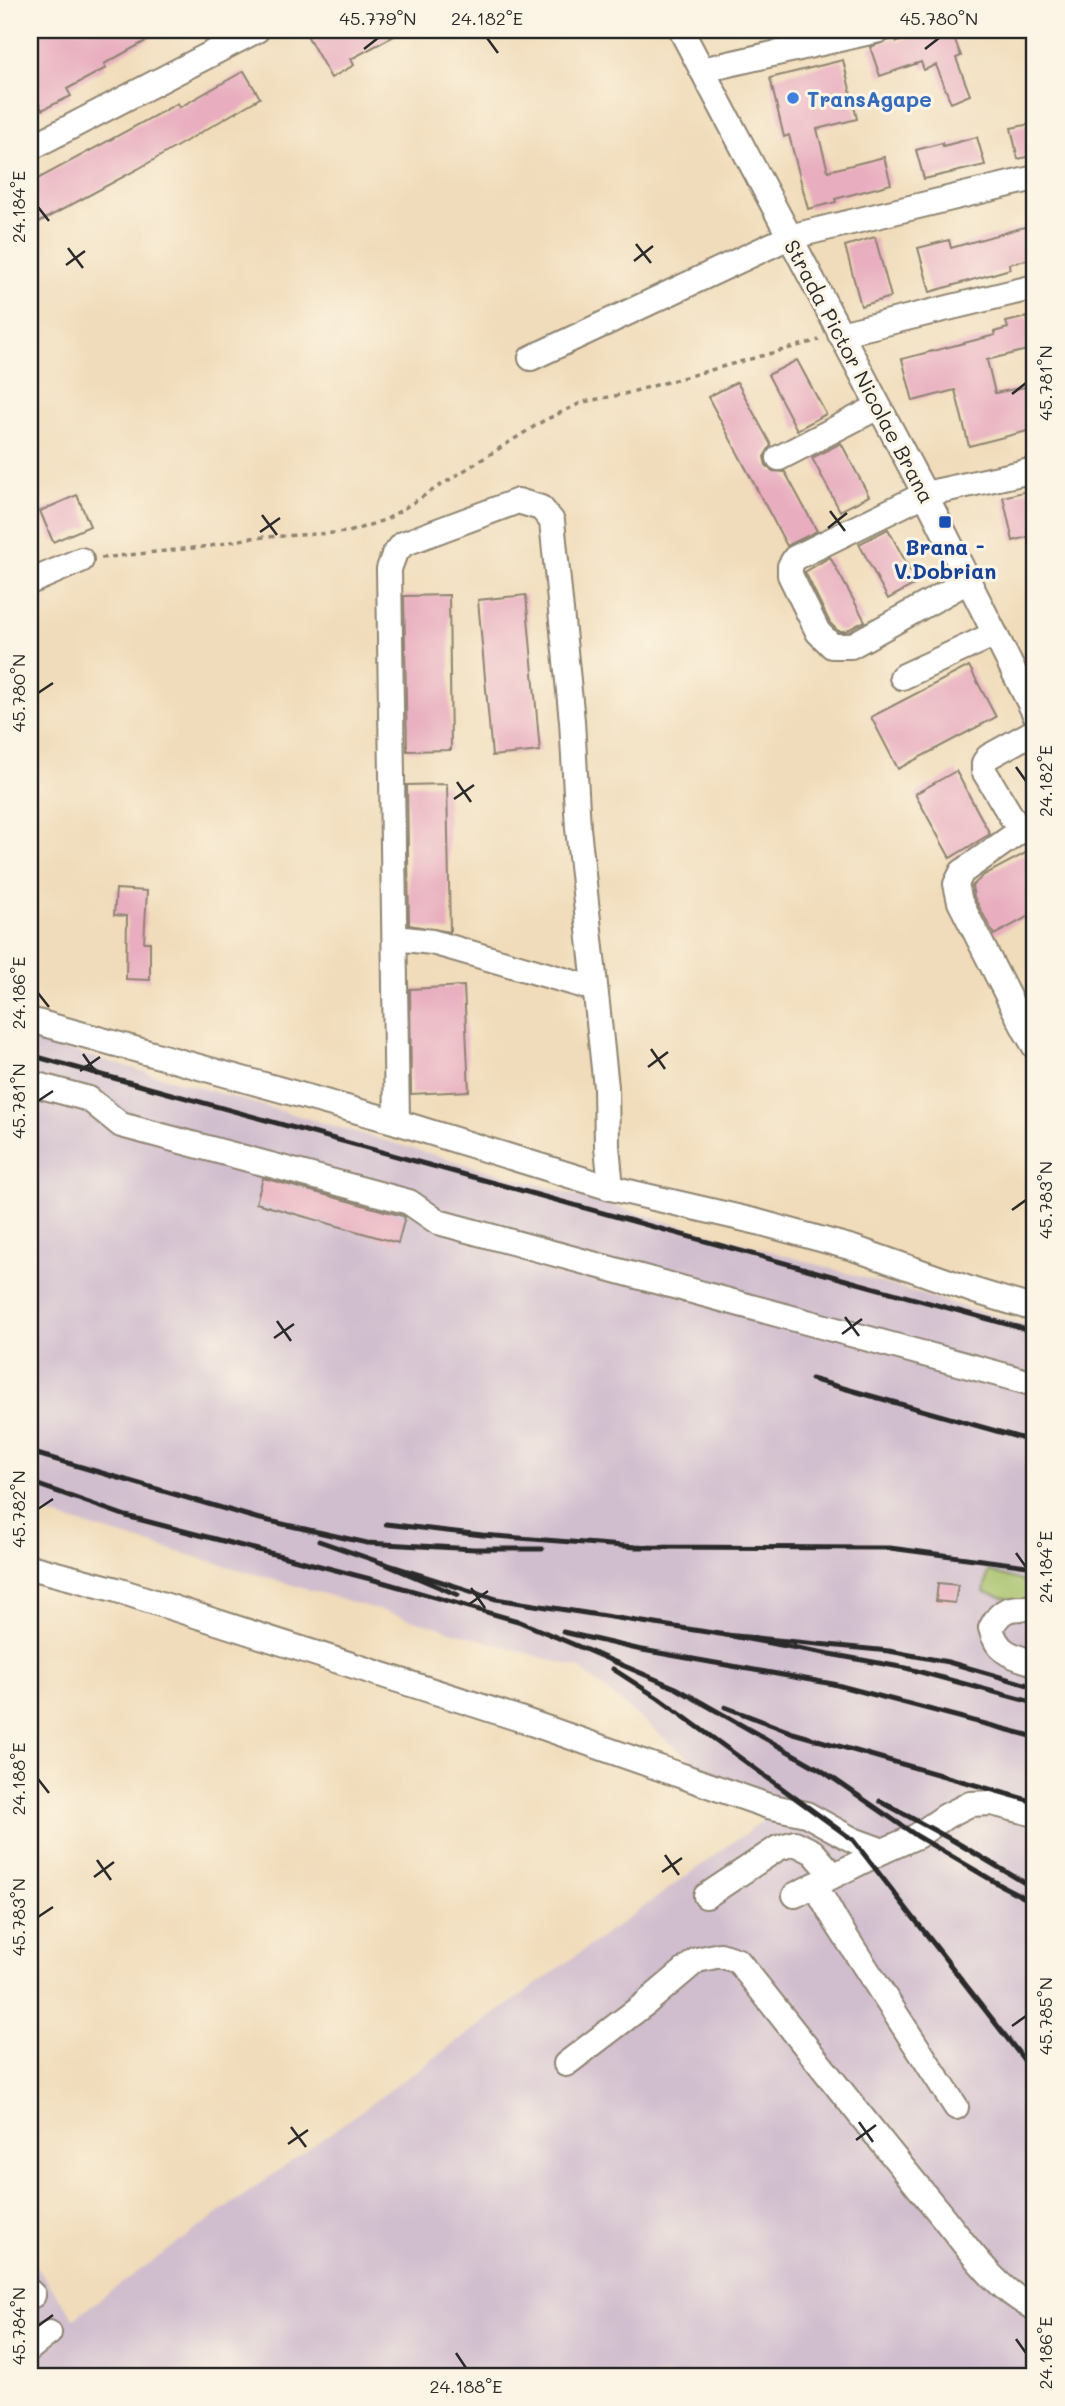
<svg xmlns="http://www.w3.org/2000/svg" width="1065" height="2406" font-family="Mali,sans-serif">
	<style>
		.industrial { fill: #d0bdce }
		.green { fill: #a4c067; stroke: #687649; stroke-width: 2 }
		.building { fill: #e8adbf }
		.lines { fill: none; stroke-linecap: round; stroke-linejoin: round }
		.minor-casing { stroke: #8e8472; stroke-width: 28 }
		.path { stroke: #8e8472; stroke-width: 3.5; stroke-dasharray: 5 5; stroke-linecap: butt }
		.minor { stroke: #fff; stroke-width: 24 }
		.rail { stroke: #2b2b2b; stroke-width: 5 }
		.ticks { fill: none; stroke: #2b2b2b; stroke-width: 2.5 }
		.shop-dot { fill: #3f7fe0; stroke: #fcf5e5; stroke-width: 2.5 }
		.transit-dot { fill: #1a4fb4; stroke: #fcf5e5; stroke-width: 2.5 }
		.labels { text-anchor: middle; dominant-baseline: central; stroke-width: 6; stroke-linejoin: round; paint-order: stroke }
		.shop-label { font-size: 21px; font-weight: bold; fill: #366cbe; stroke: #fcf5e5; text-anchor: start }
		.street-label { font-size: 21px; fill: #2b2b2b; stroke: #fcf5e5 }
		.transit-label { font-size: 21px; font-weight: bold; fill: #164399; stroke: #fcf5e5 }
		.neatline { fill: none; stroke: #2b2b2b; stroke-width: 2.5 }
		.ticks-label { font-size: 18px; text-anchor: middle; fill: #2b2b2b }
	</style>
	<rect width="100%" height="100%" fill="#fcf5e5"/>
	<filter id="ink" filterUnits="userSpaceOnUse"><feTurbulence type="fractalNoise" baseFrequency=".0143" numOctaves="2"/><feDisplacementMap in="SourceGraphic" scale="14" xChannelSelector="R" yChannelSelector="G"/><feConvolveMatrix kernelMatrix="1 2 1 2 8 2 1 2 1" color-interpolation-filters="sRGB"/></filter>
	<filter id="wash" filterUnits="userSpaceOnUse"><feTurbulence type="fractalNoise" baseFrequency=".00686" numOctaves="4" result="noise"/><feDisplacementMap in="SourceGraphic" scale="28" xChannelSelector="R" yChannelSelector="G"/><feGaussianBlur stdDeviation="1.57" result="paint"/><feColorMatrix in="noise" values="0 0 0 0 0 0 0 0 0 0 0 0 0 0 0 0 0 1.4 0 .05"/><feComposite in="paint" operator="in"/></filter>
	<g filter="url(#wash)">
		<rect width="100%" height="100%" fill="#f0dcba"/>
		<path class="industrial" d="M30,1039L1035,1327V2376H30V2258L74,2318L764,1820L579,1668L30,1509Z"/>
		<path class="green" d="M988,1571L1035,1585V1606L984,1592Z"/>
		<g id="blocks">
			<g class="building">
				<path d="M38,30H166L104,64L106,68L67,89L71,96L42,110L30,86V34Z"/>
				<path d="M304,30H405L351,59L354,65L331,78Z"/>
				<path d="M930,30H951L961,56L956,58L970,95L951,103L936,65L924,70L921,62L880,76L870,47L895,38L897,42Z"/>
				<path d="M843,60L857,119L817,129L828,171L884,157L891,184L835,199L836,202L808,209L789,135L784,137L770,78Z"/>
				<path d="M244,71L260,98L138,169L30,227V183L178,103L180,107Z"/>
				<path d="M1035,123V155L1018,159L1011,128Z"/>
				<path d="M977,137L985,165L924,179L916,150L942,143L943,146Z"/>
				<path d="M1035,224V258L1009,264L1010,269L930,292L918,248L949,240L951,248Z"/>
				<path d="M875,237L891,297L861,306L845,246Z"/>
				<path d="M1027,317L1029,323L1035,322V348L987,360L995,393L1035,385V429L969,446L955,390L913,401L902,359L995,335L994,332L1008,328L1006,322Z"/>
				<path d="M797,360L826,414L797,430L768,375Z"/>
				<path d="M737,382L771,445L764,457L766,465L772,471L785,472L817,531L787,546L708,397Z"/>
				<path d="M841,443L869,496L840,511L812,458Z"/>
				<path d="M1035,489V535L1013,541L1003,497Z"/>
				<path d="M77,495L90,526L53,542L40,511Z"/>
				<path d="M888,529L917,583L888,599L859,544Z"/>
				<path d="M830,557L865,621L846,631H838L830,623L805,572Z"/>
				<path d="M449,595L451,750L407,751L404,596Z"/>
				<path d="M526,595L540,751L492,756L478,600Z"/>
				<path d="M969,666L996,717L898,769L871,717Z"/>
				<path d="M956,771L990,834L950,858L915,794Z"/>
				<path d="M447,784L450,932L409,925L407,785Z"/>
				<path d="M1035,848V913L994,935L974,897L972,886L984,875Z"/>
				<path d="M116,889L147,891L144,942H150V980L126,979L127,916L114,915Z"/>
				<path d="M464,986L469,1091L411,1094L410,989Z"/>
				<path d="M263,1178L403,1216L405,1217L398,1243L256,1203Z"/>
				<path d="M938,1583L958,1585L955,1603L936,1601Z"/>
			</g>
		</g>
	</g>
	<g filter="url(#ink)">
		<use href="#blocks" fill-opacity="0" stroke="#8e8472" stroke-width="2"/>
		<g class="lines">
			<defs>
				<g id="minor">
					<path d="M681,30L925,494L1035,714"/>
					<path d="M702,70L879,30"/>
					<path d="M30,148L257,30"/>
					<path d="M840,334L1035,287"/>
					<path d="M531,358L789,237L1035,178"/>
					<path d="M779,458L878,407"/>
					<path d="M968,581L851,646H832L818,632L790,575V566L795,558L925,494L1035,470"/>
					<path d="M30,582L81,560"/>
					<path d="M902,677L995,634"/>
					<path d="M1035,825L1020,831L984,771V763L988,757L1035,731"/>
					<path d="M1020,831L962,872L956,884L960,902L1025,1030L1035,1047"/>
					<path d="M395,938L432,942L595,989"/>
					<path d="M30,1020L397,1122L611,1188L758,1222L853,1248L975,1291L1035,1309"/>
					<path d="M30,1083L89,1099L121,1125L409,1202L438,1222L1035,1384"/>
					<path d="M397,1122L389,569L394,555L403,544L518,501L541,508L552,521L572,721L578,828L606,1087L607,1146L611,1188"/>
					<path d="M30,1567L117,1590L517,1718L768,1806L806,1814L853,1840L883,1851L917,1836L946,1816L970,1804L992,1803L1035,1814"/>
					<path d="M1035,1608C1012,1608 1002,1606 991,1628C997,1653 1012,1656 1035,1663"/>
					<path d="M815,1885L838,1925L956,2107"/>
					<path d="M795,1895L883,1851"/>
					<path d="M706,1896L778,1848L795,1843L813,1852L833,1875"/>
					<path d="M566,2064L646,2003L697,1960L720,1955L738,1961C805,2045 870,2129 938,2211C966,2245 995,2290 1035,2308"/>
					<path d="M30,2292L33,2295"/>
					<path d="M30,2348L49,2333"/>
				</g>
			</defs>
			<use href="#minor" class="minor-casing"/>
			<path class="path" d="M101,558L211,546L250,538L349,532L387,519L543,421L583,402L624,394L819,340"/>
			<use href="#minor" class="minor"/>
			<g class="rail">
				<path d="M30,1055L1035,1332"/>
				<path d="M811,1379L1035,1442"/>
				<path d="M30,1452L256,1518L367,1543L474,1549H542"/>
				<path d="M30,1482L126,1516L382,1582L518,1621L575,1645L676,1688L821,1770L917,1836L1002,1886L1035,1903"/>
				<path d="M386,1524L482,1535L636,1547L890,1548L1035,1567"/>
				<path d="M319,1541L382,1563"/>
				<path d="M458,1595L382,1563L496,1599L726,1635"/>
				<path d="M563,1632L637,1649L833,1684L1035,1737"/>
				<path d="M613,1669L658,1698L853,1840L1035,2074"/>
				<path d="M1035,1687L948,1662L889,1651L726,1635L906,1668L1035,1703"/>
				<path d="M725,1707L793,1733L1035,1802"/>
				<path d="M880,1801L954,1841L1035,1889"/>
			</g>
		</g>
	</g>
	<path class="ticks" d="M487,38L498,53M364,49L378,38M925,49L939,38M38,207L49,221M636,244L651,263M68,248L83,268M634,261L653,246M66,265L85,251M1012,394L1026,383M830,511L845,531M262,515L277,535M828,528L847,513M260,532L280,518M38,693L53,683M1016,767L1026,781M457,782L471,802M454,799L474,785M38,993L49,1007M651,1049L665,1069M83,1054L97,1074M648,1067L668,1052M80,1071L100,1057M38,1101L53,1091M1012,1210L1026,1200M845,1317L859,1336M277,1321L291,1341M842,1334L862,1319M274,1338L294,1324M38,1509L53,1499M1016,1553L1026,1567M471,1588L485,1608M468,1605L488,1591M38,1779L49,1793M665,1855L679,1875M97,1860L111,1880M662,1872L682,1858M94,1877L114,1862M38,1917L53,1907M1012,2026L1026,2016M859,2122L873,2142M291,2127L306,2147M856,2140L876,2125M288,2144L308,2130M38,2326L53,2315M1016,2339L1026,2353M456,2353L466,2368"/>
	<circle class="shop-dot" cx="793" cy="98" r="7"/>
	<rect class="transit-dot" x="938" y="515" width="14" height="14" rx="3.5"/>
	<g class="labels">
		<g class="shop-label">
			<text x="807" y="98">TransAgape</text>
		</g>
		<g class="street-label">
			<text transform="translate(860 371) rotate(62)">Strada Pictor Nicolae Brana</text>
		</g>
		<g class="transit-label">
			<text x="945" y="546">Brana -<tspan x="945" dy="24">V.Dobrian</tspan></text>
		</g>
	</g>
	<rect width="1065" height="2406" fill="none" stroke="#fcf5e5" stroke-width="77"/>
	<rect x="38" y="38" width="988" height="2330" class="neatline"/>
	<g class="ticks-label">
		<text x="378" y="25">45.779°N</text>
		<text x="487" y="25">24.182°E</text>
		<text x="939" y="25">45.780°N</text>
		<text transform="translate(19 207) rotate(-90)" y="6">24.184°E</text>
		<text transform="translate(1046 383) rotate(-90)" y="6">45.781°N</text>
		<text transform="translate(19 693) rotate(-90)" y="6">45.780°N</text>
		<text transform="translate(1046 781) rotate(-90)" y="6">24.182°E</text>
		<text transform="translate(19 993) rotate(-90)" y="6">24.186°E</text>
		<text transform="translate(19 1101) rotate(-90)" y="6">45.781°N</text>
		<text transform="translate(1046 1200) rotate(-90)" y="6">45.783°N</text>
		<text transform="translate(19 1509) rotate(-90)" y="6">45.782°N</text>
		<text transform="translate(1046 1567) rotate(-90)" y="6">24.184°E</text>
		<text transform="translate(19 1779) rotate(-90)" y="6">24.188°E</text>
		<text transform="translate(19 1917) rotate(-90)" y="6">45.783°N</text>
		<text transform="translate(1046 2016) rotate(-90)" y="6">45.785°N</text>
		<text transform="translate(19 2326) rotate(-90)" y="6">45.784°N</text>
		<text transform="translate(1046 2353) rotate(-90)" y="6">24.186°E</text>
		<text x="466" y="2393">24.188°E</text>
	</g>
</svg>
